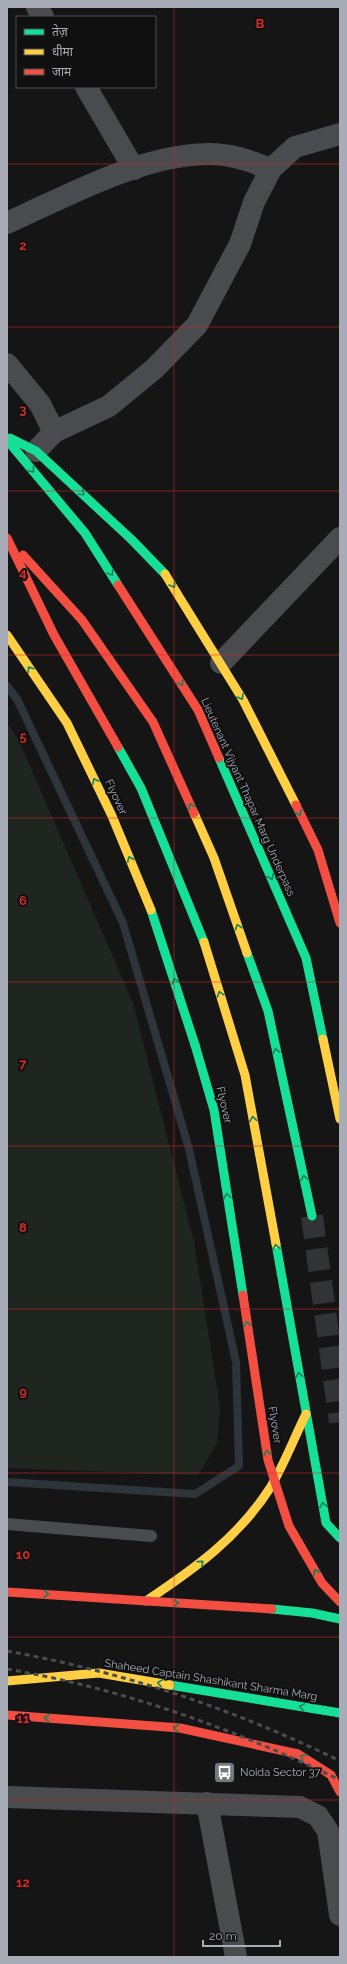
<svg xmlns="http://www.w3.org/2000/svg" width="347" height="1964" font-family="Raleway,'Noto Sans Devanagari',sans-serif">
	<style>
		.green { fill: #1f2620 }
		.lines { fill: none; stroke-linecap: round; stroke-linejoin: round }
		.stream { stroke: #2d343a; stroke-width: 8 }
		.secondary-tunnel { stroke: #323336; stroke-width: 22; stroke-dasharray: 22 11; stroke-linecap: butt }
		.lane { stroke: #4a4b4e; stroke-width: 12 }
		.street { stroke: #4a4b4e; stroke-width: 22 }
		.fast { stroke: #16e098; stroke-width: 9 }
		.slow { stroke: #ffcf43; stroke-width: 9 }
		.jam { stroke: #f24e42; stroke-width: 9 }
		.rail { stroke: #4b4c4f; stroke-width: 3; stroke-dasharray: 5 4; stroke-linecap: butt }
		.fast-bridge { stroke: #16e098; stroke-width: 9 }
		.jam-bridge { stroke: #f24e42; stroke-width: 9 }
		.oneway { stroke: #13825b }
		.grid { fill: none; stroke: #d62828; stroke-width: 1; stroke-opacity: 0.55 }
		.labels { text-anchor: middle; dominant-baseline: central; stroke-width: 4; stroke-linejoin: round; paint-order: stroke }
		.street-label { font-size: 11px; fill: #a8acb6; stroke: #101011 }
		.poi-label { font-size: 11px; fill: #a8acb6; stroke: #101011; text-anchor: start }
		.grid-label { font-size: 13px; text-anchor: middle; font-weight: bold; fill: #d62828; stroke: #101011; stroke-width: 4; stroke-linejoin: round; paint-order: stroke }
	</style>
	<rect width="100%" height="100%" fill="#151516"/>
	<path class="green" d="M7,722L19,741L133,1003L194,1242L220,1408L217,1443L198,1475L7,1468Z"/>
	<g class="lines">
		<path class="stream" d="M7,686L17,699L123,923L189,1149L236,1362L239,1466L195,1494L7,1482"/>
		<path class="secondary-tunnel" d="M312,1216L340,1422"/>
		<path class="lane" d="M7,1524L151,1536"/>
		<g class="street">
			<path d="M37,7L43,17"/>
			<path d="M86,87L134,169"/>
			<path d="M7,223C67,196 141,155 207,154C229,153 250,161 271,169"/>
			<path d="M7,364L40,404L54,432"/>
			<path d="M36,451L54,432L109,406L154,369L197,325L240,244L254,202L271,169L295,147L340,134"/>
			<path d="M221,663L340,538"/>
			<path d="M7,1797L300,1807L318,1816L328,1831L340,1915"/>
			<path d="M207,1803L236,1957"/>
		</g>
		<g class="fast">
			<path d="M10,438L36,451L131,539L165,574"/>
			<path d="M7,440L85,533L118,585"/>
			<path d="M118,747L141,788L204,942"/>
			<path d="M219,758L306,958L323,1039"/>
			<path d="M151,910L195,1045"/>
			<path d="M247,953L268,1011L312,1216"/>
			<path d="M276,1244L326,1523L340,1538"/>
			<path d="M272,1609L312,1613L340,1619"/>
			<path d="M170,1685L340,1713"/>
		</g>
		<g class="slow">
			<path d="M165,574L243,700L296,805"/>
			<path d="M7,635L67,723L112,816L151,910"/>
			<path d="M194,813L214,858L247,953"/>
			<path d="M204,942L245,1075L276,1244"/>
			<path d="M323,1039L340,1119"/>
			<path d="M146,1601C194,1569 238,1538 270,1488C284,1465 294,1438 306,1414"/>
			<path d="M7,1681L99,1673L170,1685"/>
		</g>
		<g class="jam">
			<path d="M7,538L54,635L118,747"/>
			<path d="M23,555L82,620L153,722L194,813"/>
			<path d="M118,585L198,710L219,758"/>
			<path d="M296,805L318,850L340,923"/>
			<path d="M7,1592L272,1609"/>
			<path d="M7,1715L180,1728L298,1754L331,1775L340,1792"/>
		</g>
		<g class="rail">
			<path d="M7,1651C123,1672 234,1709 340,1761"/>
			<path d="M7,1669C124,1689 234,1729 340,1780"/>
		</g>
		<path class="fast-bridge" d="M195,1045L214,1110L243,1295"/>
		<path class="jam-bridge" d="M243,1295L268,1460L289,1526L322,1583L340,1602"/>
	</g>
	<defs><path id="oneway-chevron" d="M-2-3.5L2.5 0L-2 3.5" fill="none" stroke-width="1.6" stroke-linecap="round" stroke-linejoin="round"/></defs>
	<g class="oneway">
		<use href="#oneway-chevron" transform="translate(32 470) rotate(50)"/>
		<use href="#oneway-chevron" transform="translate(82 493) rotate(43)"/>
		<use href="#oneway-chevron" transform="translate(111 573) rotate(57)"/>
		<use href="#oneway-chevron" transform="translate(173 585) rotate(59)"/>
		<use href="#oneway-chevron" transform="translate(30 669) rotate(-124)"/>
		<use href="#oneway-chevron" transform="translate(181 683) rotate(58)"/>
		<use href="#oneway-chevron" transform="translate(241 697) rotate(60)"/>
		<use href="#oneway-chevron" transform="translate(95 781) rotate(-116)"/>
		<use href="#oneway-chevron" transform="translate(191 806) rotate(-114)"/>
		<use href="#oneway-chevron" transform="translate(299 813) rotate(63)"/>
		<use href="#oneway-chevron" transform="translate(130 859) rotate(-113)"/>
		<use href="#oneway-chevron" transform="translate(271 877) rotate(67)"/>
		<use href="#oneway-chevron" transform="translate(238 927) rotate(-109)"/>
		<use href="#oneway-chevron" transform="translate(175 981) rotate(-108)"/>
		<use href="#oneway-chevron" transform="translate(220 994) rotate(-107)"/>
		<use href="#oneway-chevron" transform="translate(276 1051) rotate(-102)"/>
		<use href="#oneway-chevron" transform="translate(253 1119) rotate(-100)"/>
		<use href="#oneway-chevron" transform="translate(304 1178) rotate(-102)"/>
		<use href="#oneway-chevron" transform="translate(227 1196) rotate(-99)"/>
		<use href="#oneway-chevron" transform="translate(276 1247) rotate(-100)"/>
		<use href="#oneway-chevron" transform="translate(247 1324) rotate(-99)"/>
		<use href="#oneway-chevron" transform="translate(299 1375) rotate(-100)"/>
		<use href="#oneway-chevron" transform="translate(267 1453) rotate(-99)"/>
		<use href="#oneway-chevron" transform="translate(323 1505) rotate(-100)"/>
		<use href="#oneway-chevron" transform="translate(201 1563) rotate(-41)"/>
		<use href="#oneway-chevron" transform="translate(316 1572) rotate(-120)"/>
		<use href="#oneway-chevron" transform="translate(46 1594) rotate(4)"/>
		<use href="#oneway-chevron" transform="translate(176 1603) rotate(4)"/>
		<use href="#oneway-chevron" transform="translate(160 1683) rotate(-170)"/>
		<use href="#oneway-chevron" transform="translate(302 1707) rotate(-170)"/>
		<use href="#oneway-chevron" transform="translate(47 1718) rotate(-175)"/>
		<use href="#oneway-chevron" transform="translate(176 1728) rotate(-174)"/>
		<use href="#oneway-chevron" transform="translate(303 1757) rotate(-150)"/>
	</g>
	<path class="grid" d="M174,7V1957M7,164H340M7,327H340M7,491H340M7,655H340M7,818H340M7,982H340M7,1146H340M7,1309H340M7,1473H340M7,1637H340M7,1800H340"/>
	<defs>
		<symbol id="bus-square" viewBox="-11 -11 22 22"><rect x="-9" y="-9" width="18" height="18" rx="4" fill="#75777e" stroke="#101011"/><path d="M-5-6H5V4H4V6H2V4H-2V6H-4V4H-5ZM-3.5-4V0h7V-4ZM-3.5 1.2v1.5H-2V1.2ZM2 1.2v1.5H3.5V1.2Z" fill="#fff"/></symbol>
	</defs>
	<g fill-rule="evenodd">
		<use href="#bus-square" x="212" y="1760" width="25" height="25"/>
	</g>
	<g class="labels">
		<g class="street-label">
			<text transform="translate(116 797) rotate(65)">Flyover</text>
			<text transform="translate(248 797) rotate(66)">Lieutenant Vijyant Thapar Marg Underpass</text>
			<text transform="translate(224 1105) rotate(77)">Flyover</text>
			<text transform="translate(275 1425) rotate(81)">Flyover</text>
			<text transform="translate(211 1680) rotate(9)">Shaheed Captain Shashikant Sharma Marg</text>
		</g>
		<g class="poi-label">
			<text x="240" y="1772">Noida Sector 37</text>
		</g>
	</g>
	<g class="grid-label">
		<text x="260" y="28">B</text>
		<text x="23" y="250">2</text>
		<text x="23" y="414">3</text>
		<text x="23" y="577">4</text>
		<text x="23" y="741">5</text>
		<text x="23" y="905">6</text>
		<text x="23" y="1068">7</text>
		<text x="23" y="1232">8</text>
		<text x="23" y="1396">9</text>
		<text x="23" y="1559">10</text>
		<text x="23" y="1723">11</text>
		<text x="23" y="1887">12</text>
	</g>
	<rect width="347" height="1964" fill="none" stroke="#a8acb6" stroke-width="16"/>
	<rect x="16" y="16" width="140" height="72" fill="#101011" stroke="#4d4e53"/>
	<rect x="24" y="29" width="20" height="6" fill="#16e098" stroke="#4d4e53"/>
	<text x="52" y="36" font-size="12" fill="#a8acb6">तेज़</text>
	<rect x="24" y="49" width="20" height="6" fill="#ffcf43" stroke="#4d4e53"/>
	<text x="52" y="56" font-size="12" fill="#a8acb6">धीमा</text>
	<rect x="24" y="69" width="20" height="6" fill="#f24e42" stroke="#4d4e53"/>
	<text x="52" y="76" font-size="12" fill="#a8acb6">जाम</text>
	<path d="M203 1940v6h77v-6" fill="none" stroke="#a8acb6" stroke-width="2"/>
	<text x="209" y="1940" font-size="12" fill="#a8acb6" stroke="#101011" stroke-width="3" paint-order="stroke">20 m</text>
</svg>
